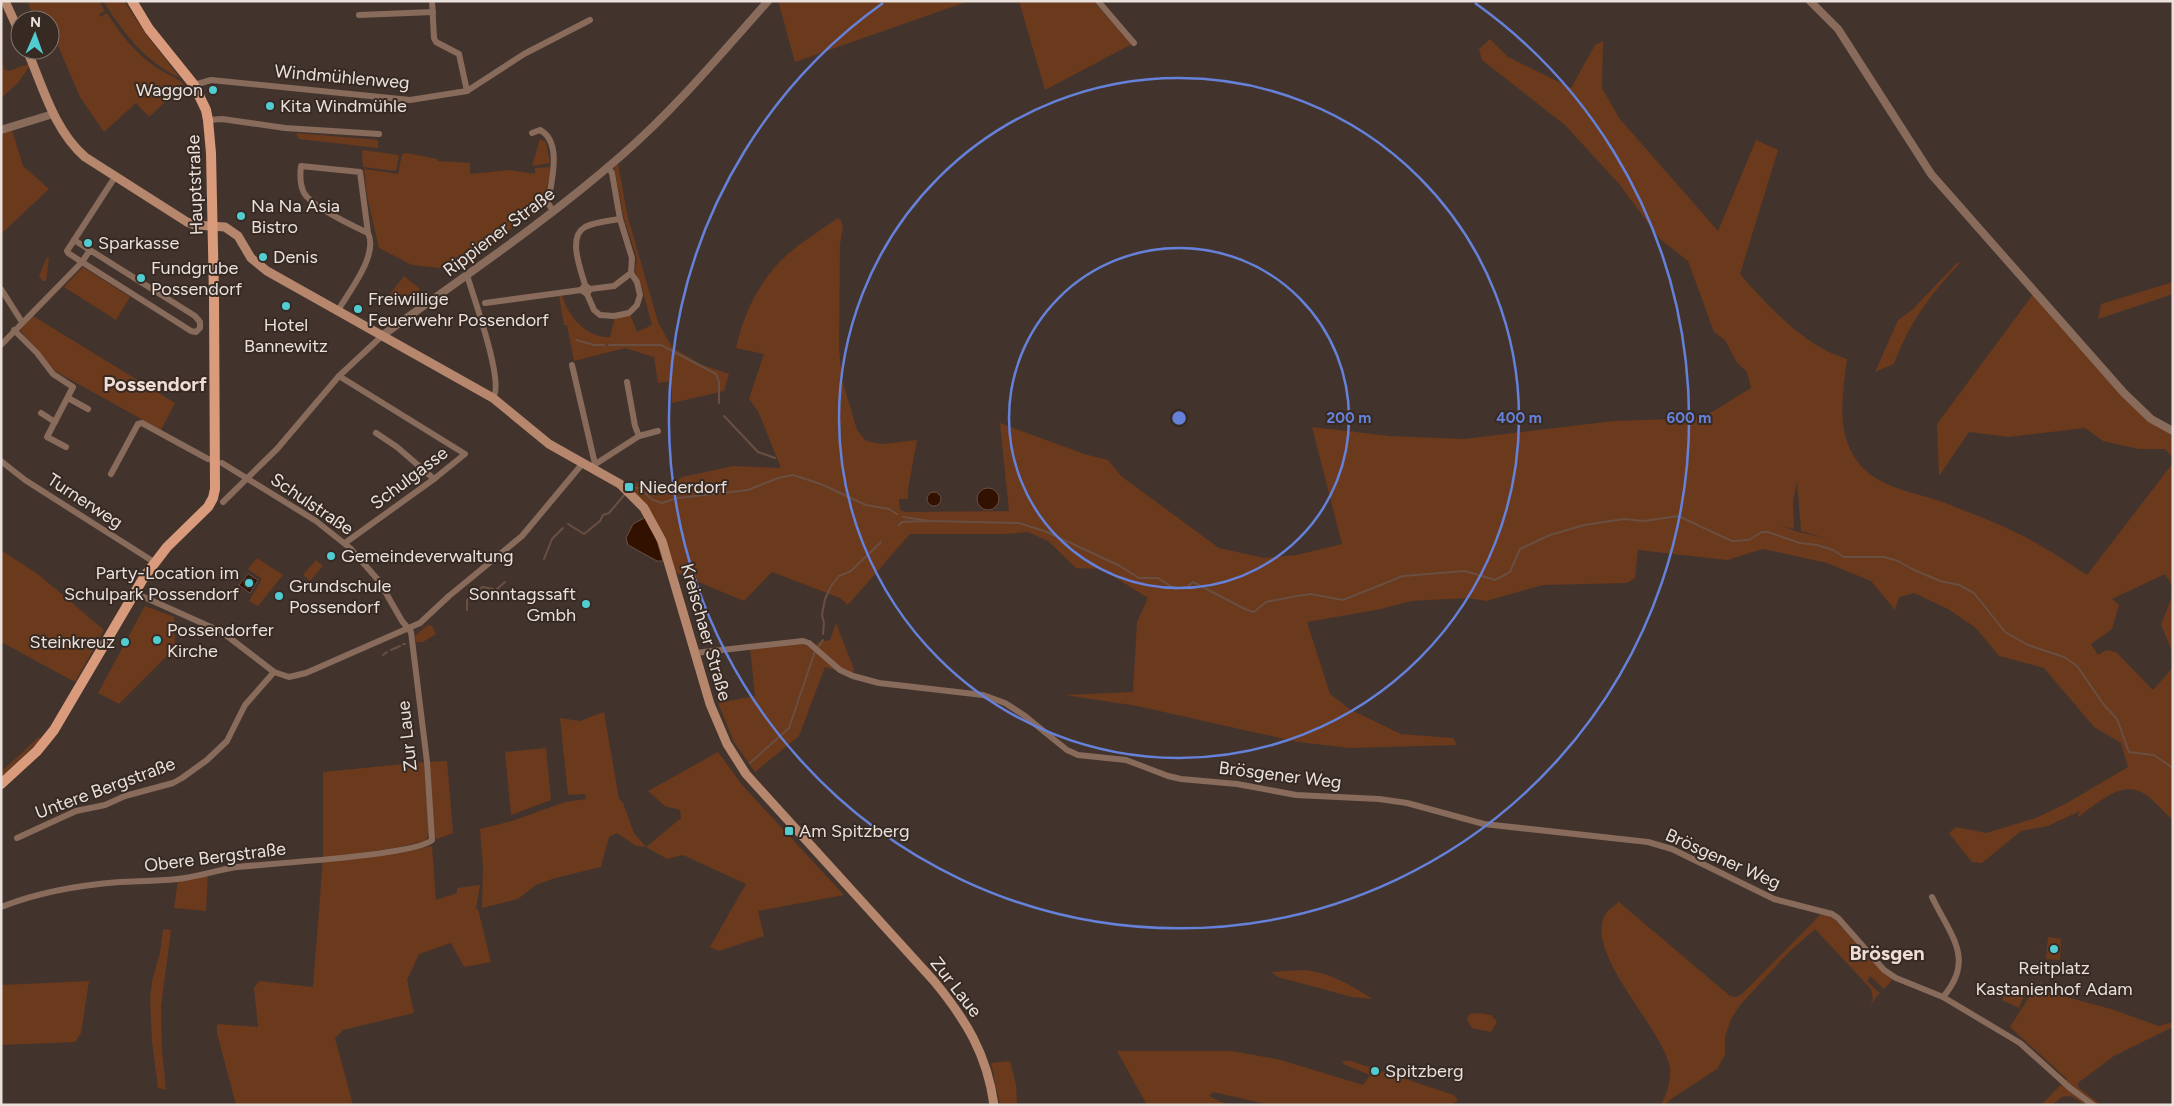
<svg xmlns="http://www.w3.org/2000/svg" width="2174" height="1106" font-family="Figtree,sans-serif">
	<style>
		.green { fill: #6b391c; fill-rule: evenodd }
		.water { fill: #321100; stroke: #694f42 }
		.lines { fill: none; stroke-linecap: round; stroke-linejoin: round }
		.stream { stroke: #694f42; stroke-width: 2 }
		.minor { stroke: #896b5b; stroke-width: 6 }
		.tertiary { stroke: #896b5b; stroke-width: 8 }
		.secondary { stroke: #b6866d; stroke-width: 9 }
		.primary { stroke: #d99b7b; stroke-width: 10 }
		.ring { fill: none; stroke: #6581da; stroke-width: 2.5 }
		.poi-dot { fill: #51ccd1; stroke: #372a23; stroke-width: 2 }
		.labels { text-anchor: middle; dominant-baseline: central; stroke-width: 4; stroke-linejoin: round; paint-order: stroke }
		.street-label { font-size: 18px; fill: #eae1dd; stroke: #372a23 }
		.poi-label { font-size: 18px; fill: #eae1dd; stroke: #372a23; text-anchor: start }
		.quarter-label { font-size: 20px; font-weight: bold; fill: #efddd4; stroke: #372a23 }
		.centre { fill: #6581da; stroke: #372a23; stroke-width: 2.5 }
		.ring-label { font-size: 15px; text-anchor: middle; font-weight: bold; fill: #6581da; stroke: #372a23; stroke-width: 4; stroke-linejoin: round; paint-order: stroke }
	</style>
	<rect width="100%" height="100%" fill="#42342d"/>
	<g class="green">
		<path d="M28,1H99L105,11L99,14L100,17L107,13C121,35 135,53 157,68C166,74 178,78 184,84L149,117L136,103L104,132L80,97L55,39L50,45V20H34Z"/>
		<path d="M103,1H124L146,34L180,78C144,61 124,33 103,1Z"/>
		<path d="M778,1H969L795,62Z"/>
		<path d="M1019,1H1093L1132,44L1045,90Z"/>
		<path d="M1490,39L1508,57L1571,88L1595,45L1603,41L1602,88L1619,118L1718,231L1756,140L1778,150L1740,274C1768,306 1805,347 1847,359C1843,393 1836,428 1855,458C1875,489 1914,491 1945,503C1970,513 1995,522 2019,534C2042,545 2065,561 2087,575L2173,463V587L2165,574L2112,599L2119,605L2112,629L2091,644L2098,655L2106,650L2116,652L2153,690L2173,667V820C2164,813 2151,796 2141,792C2119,781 2094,806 2077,818L2080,811L2048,826L2021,831L1982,863L1972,862L1949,833L1956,827L1986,833L2036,818L2067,803L2128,767L2121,743L2094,727L2044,668L1999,656L1976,628L1948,609L1914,593L1899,597L1895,610L1871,581L1827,563L1763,549L1727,560L1638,550L1635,578L1627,583L1543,585L1486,601L1468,598L1411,601L1381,609L1307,622L1330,694L1351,710L1401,734L1453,738L1457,745L1350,748L1298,742L1137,706L1065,695L1133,692L1137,622L1148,598L1102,569L1076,568L1048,541L1028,532L1006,534H910L848,605L840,598L772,572L744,601L672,571L629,487L637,482L656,496L682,477L733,466L781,468L758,411L749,399L764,354L736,348C743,314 761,277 788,254C803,241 821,230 838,218L841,221L843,228L840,244L839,348L842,380L857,430L866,441L882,444L917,440L908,490V499H899L900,510L905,512L1009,511L1000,423L1084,454L1108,460L1121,476L1219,548L1264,558L1297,555L1342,544L1312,427L1390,436L1464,439L1613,421L1675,419L1707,415L1751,388L1747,372L1736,361L1725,340L1714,332L1688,261L1660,239L1620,185L1565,125L1482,60L1479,49ZM1797,481L1801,531L1826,538L1798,532L1782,526L1794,529L1793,501Z"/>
		<path d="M1,57L4,69L9,71L28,64L29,67L18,83L1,98Z"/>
		<path d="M12,130L23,166L49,189L2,233L1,134Z"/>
		<path d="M296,133L378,140V148L299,139Z"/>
		<path d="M540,139L546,142L550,163L532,166Z"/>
		<path d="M362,150L399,155L396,171L363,167Z"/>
		<path d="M407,153L437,159L438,161L470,163V174L509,170L535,174V168L551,167V171L541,210L509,230L466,263L440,268L412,265L379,248L367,196L364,169L398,174L402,154Z"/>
		<path d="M618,164L628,218L658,322L672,347L700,364L729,374L724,391L672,403L671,381L658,383L654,357L625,348L574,361L567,325H564L559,296L562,295C567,315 587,339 610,337L615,317L630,314L637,332L652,325L641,284L635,271L637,258L624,219L614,166Z"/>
		<path d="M47,257L49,259L46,281H43L39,276Z"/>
		<path d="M1958,262L1960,263C1930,295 1909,323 1894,364L1875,372L1898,320L1912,310Z"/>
		<path d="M83,267L130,297L116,320L64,287Z"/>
		<path d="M404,276L420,289L406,306L390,294Z"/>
		<path d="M2173,282V294L2098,319L2101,304Z"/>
		<path d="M2034,293L2151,419L2173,431V458L2165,449H2139L2103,441L2085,428L2009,437L1969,432L1939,476L1937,424Z"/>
		<path d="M33,316L175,403L161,430L55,371L20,330Z"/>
		<path d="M1,550L39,575L104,630L75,682L1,642Z"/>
		<path d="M257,558L283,575L258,606L249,601L262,579L248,569Z"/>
		<path d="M316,560L323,566L310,581L303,575Z"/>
		<path d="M2173,594V653L2161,625Z"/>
		<path d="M145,606L174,617L175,648L119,704L98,693Z"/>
		<path d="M836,623L854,669L853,674L838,666L815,646L819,642L830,640Z"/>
		<path d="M428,625L432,626L436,634L423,642H416L415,636Z"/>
		<path d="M796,642L812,648L838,671L825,667L799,736L755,772L734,742L718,703L755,696L750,648Z"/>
		<path d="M604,712L619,799L623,803L634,833L646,847L681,818L680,810L665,806L648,791L718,752L743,786L844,895L758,911L764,936L719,951L710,947L746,884L683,855L667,859L646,847L636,846L617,833L609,837L601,867L555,878L536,885L518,899L482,908L483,867L480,829L512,821L565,802L586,799L585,794L568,795L560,718L580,721Z"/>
		<path d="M39,737L41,739L1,777V772Z"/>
		<path d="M546,748L551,800L511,815L505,752Z"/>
		<path d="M447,761L453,833L437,839L433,837L428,762Z"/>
		<path d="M424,762L429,833L426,841L394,848L360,853H396L432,846L436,900L457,893V888L480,885L476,909H478L491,962L464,967L451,943L419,954L407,980L414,1013L343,1030L335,1038L353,1105H236L217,1033V1024L258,1027L254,988L259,981L313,987L323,859V772Z"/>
		<path d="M208,871L206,911L174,908L178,879Z"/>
		<path d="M1619,902L1730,996L1736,997L1742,994L1822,913V916L1826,914L1834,919L1893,979L1884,989L1870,976L1867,981L1880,993L1868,1007L1873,999L1871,989L1815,929L1788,953L1741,1004L1731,1019L1725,1037V1055L1717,1069L1671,1099L1665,1105H1661C1667,1093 1671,1081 1670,1068C1664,1029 1579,948 1607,912C1610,908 1615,905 1619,902Z"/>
		<path d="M163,929L171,930L161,1007L162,1051L166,1090L158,1088L152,1041L150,999L152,981L160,953Z"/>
		<path d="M2048,937L2061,939L2060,960L2046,959Z"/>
		<path d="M1303,970C1330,972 1350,985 1373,999L1352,997L1278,977L1271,972Z"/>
		<path d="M89,981L81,1033L75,1042L1,1045V985Z"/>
		<path d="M2041,982L2043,987L2048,992L2111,1009L2159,1026L2173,1022V1027L2114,1056L2078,1083V1087L2101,1105H2086L2071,1096L2062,1097L2052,1105H2041L2067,1079L2010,1027L2031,994Z"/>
		<path d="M2010,984L2027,989L2019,1008L2002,1000Z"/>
		<path d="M1479,1013L1491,1015L1497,1022L1491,1032L1472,1028L1467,1020L1469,1014Z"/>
		<path d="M1117,1051H1232L1281,1060L1363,1085L1370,1075L1345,1065L1342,1061H1351L1454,1095L1458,1100L1451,1105H1270L1213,1092L1209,1096L1221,1102L1232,1105H1147Z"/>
		<path d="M1010,1061L1016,1085L1017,1105H1000L991,1063Z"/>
	</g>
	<g class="water">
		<circle cx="988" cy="499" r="11"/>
		<circle cx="934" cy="499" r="7"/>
		<path d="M646,517L655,534L663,561H657L628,545L626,538L633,524Z"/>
		<path d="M248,574L258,580L250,593L239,585Z"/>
	</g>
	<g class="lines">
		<g class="stream">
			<path d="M576,340L594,345H604"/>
			<path d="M609,345H661L716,374L719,382V403"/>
			<path d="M724,416L758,452L775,458"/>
			<path d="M634,488H639L653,500L662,503L678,498L748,490L778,478L793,475L821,484L866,505L889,509L897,514"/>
			<path d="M903,517L930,521L1019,523L1047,532L1120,566L1139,578H1158L1175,589L1187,587L1193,582L1245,609L1254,612L1266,602L1297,596L1311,594L1343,600L1403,576L1465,571L1495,580L1510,572L1520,549L1550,535L1584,525L1624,519L1644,521L1678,516L1732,541L1749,540L1762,532H1768L1800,543L1817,545L1833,550L1844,557H1884L1898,561L1912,569L1940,581L1959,585L1974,593L2005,632L2028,645L2064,657L2077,666L2104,705L2117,719L2129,752L2154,755L2173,768"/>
			<path d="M568,524L584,534L600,521L603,515L609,513L625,494"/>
			<path d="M899,525L902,522L928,521"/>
			<path d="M544,559L552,539L563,528"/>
			<path d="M479,589L483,587L493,589"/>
			<path d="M497,589L505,582"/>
			<path d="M467,610V600L469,598"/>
			<path d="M823,634L824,623L822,615L825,599L831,586L839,576L851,571L881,542"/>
			<path d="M403,644H405"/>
			<path d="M819,646L823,640"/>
			<path d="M391,650L400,646"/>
			<path d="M383,655L387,652"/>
			<path d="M750,763L789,728L815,651"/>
		</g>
		<g class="minor">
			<path d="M432,1L434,38L436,42L459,54L467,91"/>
			<path d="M1098,1L1134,43"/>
			<path d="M359,15L433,12"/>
			<path d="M194,85L211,80L410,100L467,91L524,54L590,20"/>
			<path d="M208,120L222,119L285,128L379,134"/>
			<path d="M532,133L540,130C563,142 551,183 548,203L553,211"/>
			<path d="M74,240L195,316L200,322V328L196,332L191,331L82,262L90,250"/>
			<path d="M467,275C473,296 505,383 493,398"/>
			<path d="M585,285L581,290L587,294L590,289L585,285C581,270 567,237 585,227C595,222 609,221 620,219"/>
			<path d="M1,289L22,322"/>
			<path d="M590,289L614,286L631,273"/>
			<path d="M587,294L594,310L600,315L614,316L629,313L637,305L640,295L637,282L631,273L632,258L620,219L612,173L608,167"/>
			<path d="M485,303L581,290"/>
			<path d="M337,312C348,293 379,255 368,233L360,172L301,166C300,174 300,185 304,193C312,207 353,226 368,233"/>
			<path d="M14,330L37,353L53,374L73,387L47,437L66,447"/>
			<path d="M1,345L82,262L68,253L67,251L115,177"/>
			<path d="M572,365L595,464"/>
			<path d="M339,376L465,454L434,479L345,543"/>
			<path d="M627,382L635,426L639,436"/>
			<path d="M68,398L88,409"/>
			<path d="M41,413L55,422"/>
			<path d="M376,433L397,447L434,479"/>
			<path d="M1,461L25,480L154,562"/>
			<path d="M594,465L639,436L658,431"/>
			<path d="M111,474L138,424L142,423L208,459L216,460"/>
			<path d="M223,502L277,449L339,376L383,335"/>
			<path d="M135,593L222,632L274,672L289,677L306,673L420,623L449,596L522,536L583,463"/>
			<path d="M695,653L803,641L809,643L840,670L853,676L879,683L983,695L1005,703L1025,716L1067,750L1078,755L1126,760L1168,776L1181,779L1237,784L1296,795L1379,799L1407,803L1484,824L1648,842L1672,849L1774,899L1832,914L1838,918L1884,970L1896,978L1943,997L2020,1043L2070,1088L2093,1105"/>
			<path d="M17,838L76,811L105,805L125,796L173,783L182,778L207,760L227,741L245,705L274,672"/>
			<path d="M1932,897C1950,935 1976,959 1943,997"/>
			<path d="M1,907C39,892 80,885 120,882C139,881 158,881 177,879C197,877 217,870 237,867C266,864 418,855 432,840L427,762L411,632L402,621L379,581L350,548L316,521L222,463"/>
		</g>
		<g class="tertiary">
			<path d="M1810,1L1838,29L1931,174L2124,393L2151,419L2173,431"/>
			<path d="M1,130L53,114"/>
			<path d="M383,335C463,277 547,221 622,155C675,109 721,54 768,1"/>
		</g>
		<g class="secondary">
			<path d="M5,1L20,34"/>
			<path d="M27,50C43,87 54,130 85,157L187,222L195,225L225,227L238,236L251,258L267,271L493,398L549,444L620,484L644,508L662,541L710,704L727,744L746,774L934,981C966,1020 987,1054 994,1105"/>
		</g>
		<path class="primary" d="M1,784L37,751L54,730L144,577L167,547L208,507L213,498L215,489L214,296L211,153L208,120L206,110L194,85L149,29L132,1"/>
	</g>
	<g class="ring">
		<circle cx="1179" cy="418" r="170"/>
		<circle cx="1179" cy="418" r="340"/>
		<path d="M1475 3A510 510 0 1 1 883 3"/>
	</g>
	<g class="poi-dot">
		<circle cx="213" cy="90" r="5"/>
		<circle cx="270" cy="106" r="5"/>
		<circle cx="241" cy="216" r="5"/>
		<circle cx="88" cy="243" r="5"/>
		<circle cx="263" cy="257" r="5"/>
		<circle cx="141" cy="278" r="5"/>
		<circle cx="286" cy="306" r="5"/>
		<circle cx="358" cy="309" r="5"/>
		<rect x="624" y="482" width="10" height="10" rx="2.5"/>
		<circle cx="331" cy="556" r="5"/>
		<circle cx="249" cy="583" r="5"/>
		<circle cx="279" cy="596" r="5"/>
		<circle cx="586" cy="604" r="5"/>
		<circle cx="157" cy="640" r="5"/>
		<circle cx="125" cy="642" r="5"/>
		<rect x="784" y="826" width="10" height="10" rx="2.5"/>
		<circle cx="2054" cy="949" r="5"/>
		<circle cx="1375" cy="1071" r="5"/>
	</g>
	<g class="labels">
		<g class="street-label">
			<text transform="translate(342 77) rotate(5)">Windmühlenweg</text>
			<text transform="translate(195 185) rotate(-92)">Hauptstraße</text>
			<text transform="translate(499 232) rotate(-37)">Rippiener Straße</text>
			<text transform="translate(409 478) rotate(-37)">Schulgasse</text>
			<text transform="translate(85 501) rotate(33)">Turnerweg</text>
			<text transform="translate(312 504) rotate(34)">Schulstraße</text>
			<text transform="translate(706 632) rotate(74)">Kreischaer Straße</text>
			<text transform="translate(407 736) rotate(-96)">Zur Laue</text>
			<text transform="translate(1280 775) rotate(7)">Brösgener Weg</text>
			<text transform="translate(105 788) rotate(-20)">Untere Bergstraße</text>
			<text transform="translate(215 857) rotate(-7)">Obere Bergstraße</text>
			<text transform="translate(1723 859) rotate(24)">Brösgener Weg</text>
			<text transform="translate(956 987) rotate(52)">Zur Laue</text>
		</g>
		<g class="poi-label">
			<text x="203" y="90" text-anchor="end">Waggon</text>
			<text x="280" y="106">Kita Windmühle</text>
			<text x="251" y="206">Na Na Asia<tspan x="251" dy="21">Bistro</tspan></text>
			<text x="98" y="243">Sparkasse</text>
			<text x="273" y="257">Denis</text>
			<text x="151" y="268">Fundgrube<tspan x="151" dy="21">Possendorf</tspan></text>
			<text x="368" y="299">Freiwillige<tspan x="368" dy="21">Feuerwehr Possendorf</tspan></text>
			<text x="286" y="325" text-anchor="middle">Hotel<tspan x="286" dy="21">Bannewitz</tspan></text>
			<text x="639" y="487">Niederdorf</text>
			<text x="341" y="556">Gemeindeverwaltung</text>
			<text x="239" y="573" text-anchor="end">Party-Location im<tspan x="239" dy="21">Schulpark Possendorf</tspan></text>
			<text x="289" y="586">Grundschule<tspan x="289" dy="21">Possendorf</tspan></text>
			<text x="576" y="594" text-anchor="end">Sonntagssaft<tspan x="576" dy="21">Gmbh</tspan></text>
			<text x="167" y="630">Possendorfer<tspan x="167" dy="21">Kirche</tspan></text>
			<text x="115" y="642" text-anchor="end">Steinkreuz</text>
			<text x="799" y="831">Am Spitzberg</text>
			<text x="2054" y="968" text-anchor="middle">Reitplatz<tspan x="2054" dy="21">Kastanienhof Adam</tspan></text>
			<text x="1385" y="1071">Spitzberg</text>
		</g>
		<g class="quarter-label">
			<text x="155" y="384">Possendorf</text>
			<text x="1887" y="953">Brösgen</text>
		</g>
	</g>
	<circle cx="1179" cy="418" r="8" class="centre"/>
	<g class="ring-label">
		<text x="1349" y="423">200 m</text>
		<text x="1519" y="423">400 m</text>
		<text x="1689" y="423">600 m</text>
	</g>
	<rect width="2174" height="1106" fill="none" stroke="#eae1dd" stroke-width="5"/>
	<g transform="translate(35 35) rotate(2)"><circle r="24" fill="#372a23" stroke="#7f736d"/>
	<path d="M0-4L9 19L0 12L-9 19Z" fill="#51ccd1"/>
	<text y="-8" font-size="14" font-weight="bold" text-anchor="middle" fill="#eae1dd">N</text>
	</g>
</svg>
